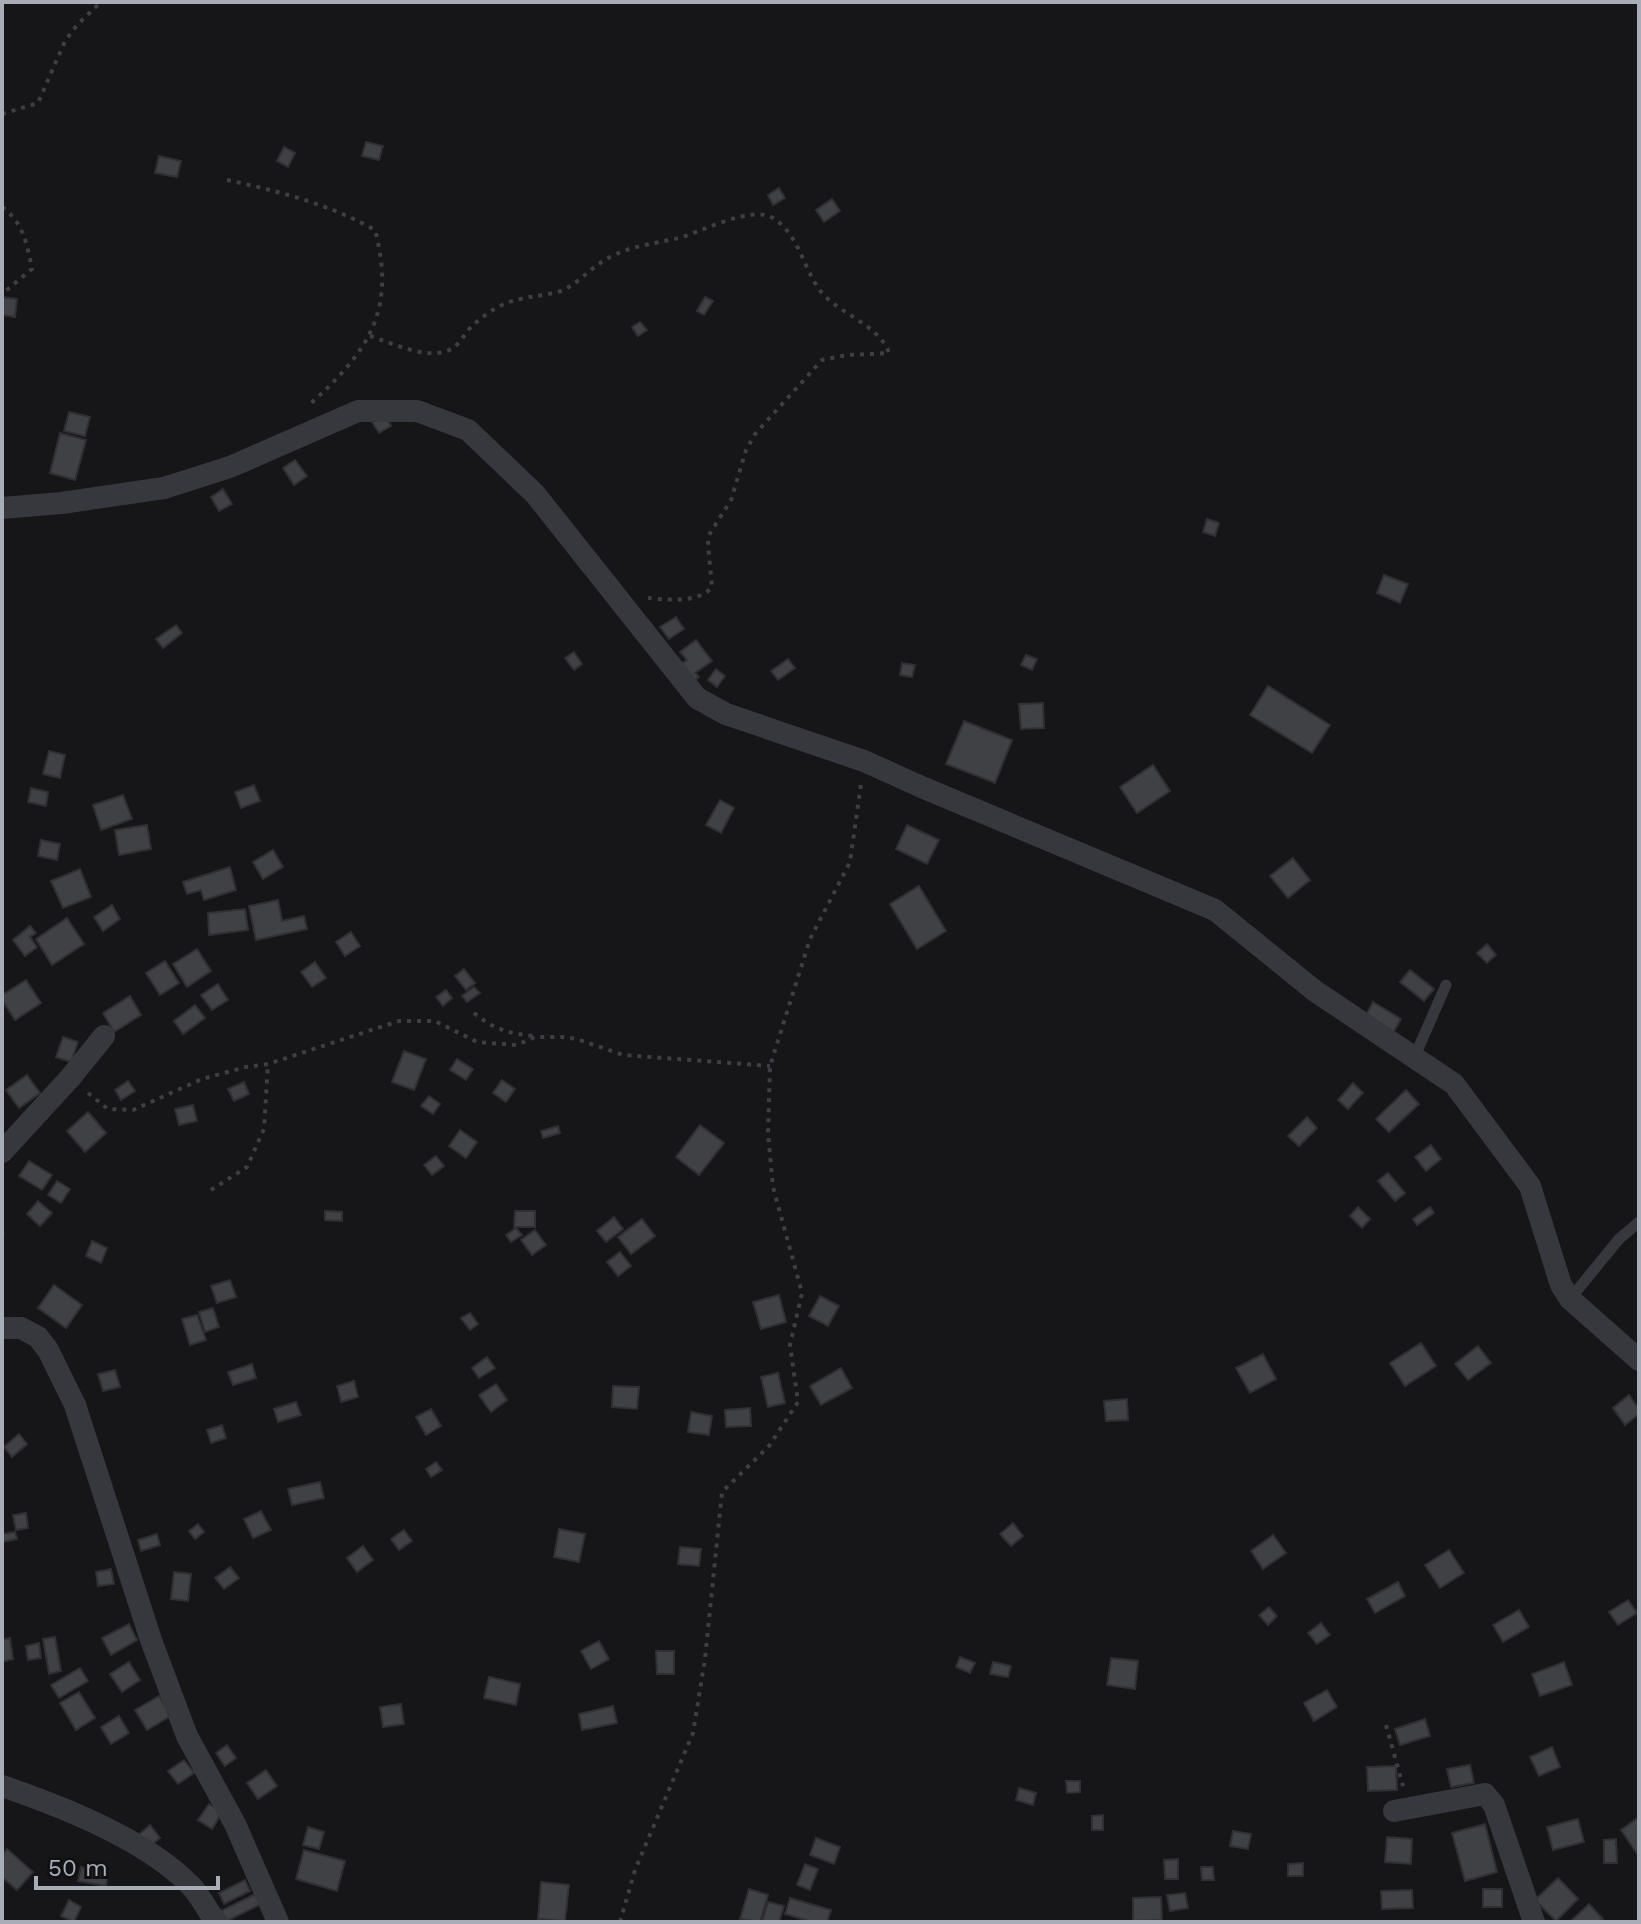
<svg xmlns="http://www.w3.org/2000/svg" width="1641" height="1924" font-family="'Work Sans',sans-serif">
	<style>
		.building { fill: #404145; stroke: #303034; stroke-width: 2 }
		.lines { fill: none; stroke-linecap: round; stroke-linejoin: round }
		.path { stroke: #3d3f44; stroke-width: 4; stroke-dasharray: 4 6; stroke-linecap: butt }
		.service { stroke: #37383d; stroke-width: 11 }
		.minor { stroke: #37383d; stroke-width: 22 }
	</style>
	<rect width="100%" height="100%" fill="#161618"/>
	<g class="building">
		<path d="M366,142L383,146L379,160L362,156Z"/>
		<path d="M284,147L295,153L288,167L277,161Z"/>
		<path d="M159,156L181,161L177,177L155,173Z"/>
		<path d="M779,188L785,198L773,205L768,195Z"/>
		<path d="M832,199L840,211L824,222L816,210Z"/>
		<path d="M2,297L17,299L15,317L2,315Z"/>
		<path d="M705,297L713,301L704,315L697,311Z"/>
		<path d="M640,322L647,330L638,336L632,327Z"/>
		<path d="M69,412L90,417L85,436L64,431Z"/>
		<path d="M383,412L391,426L379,433L371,420Z"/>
		<path d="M60,433L86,440L75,480L50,473Z"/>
		<path d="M295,460L307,476L294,485L283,468Z"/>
		<path d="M223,489L232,504L219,511L211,497Z"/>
		<path d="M1207,519L1219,523L1215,536L1203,532Z"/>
		<path d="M1384,575L1408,584L1400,603L1377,593Z"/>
		<path d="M676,617L684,629L669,639L660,627Z"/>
		<path d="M176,625L182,633L163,648L156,639Z"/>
		<path d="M696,640L712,661L695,673L699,677L693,682L680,665L687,660L680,652Z"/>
		<path d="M574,652L582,664L574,670L565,658Z"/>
		<path d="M1026,655L1037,659L1032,670L1021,665Z"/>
		<path d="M788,659L795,668L778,680L771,671Z"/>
		<path d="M902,663L915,665L912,677L900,675Z"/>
		<path d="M716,669L725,676L717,687L708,680Z"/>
		<path d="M1268,686L1330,725L1312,753L1250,715Z"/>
		<path d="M1043,703L1044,728L1021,729L1019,704Z"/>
		<path d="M964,721L1012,740L995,783L946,764Z"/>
		<path d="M49,751L65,755L60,778L43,774Z"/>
		<path d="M1153,765L1170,791L1137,813L1120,787Z"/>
		<path d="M254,785L260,801L241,808L235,792Z"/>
		<path d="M31,788L48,792L46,806L28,802Z"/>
		<path d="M123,795L132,819L101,830L93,805Z"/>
		<path d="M720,800L734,808L721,833L706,825Z"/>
		<path d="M147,825L151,849L119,855L115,830Z"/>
		<path d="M907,825L939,840L927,864L896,849Z"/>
		<path d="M41,840L60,844L57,860L38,856Z"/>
		<path d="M273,850L283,867L263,879L253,862Z"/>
		<path d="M1293,858L1310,880L1288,898L1270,876Z"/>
		<path d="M230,867L236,890L204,900L201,890L187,894L183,882Z"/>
		<path d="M80,869L91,897L63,908L51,881Z"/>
		<path d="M919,886L946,931L917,949L890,904Z"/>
		<path d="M278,900L282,921L304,916L307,929L256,940L249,906Z"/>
		<path d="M112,905L120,919L103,931L94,917Z"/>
		<path d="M245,909L248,930L209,935L208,913Z"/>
		<path d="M67,918L84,944L52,965L36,939Z"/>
		<path d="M30,926L36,933L30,937L37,947L25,956L13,940Z"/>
		<path d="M351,932L360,946L345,956L336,942Z"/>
		<path d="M1487,944L1496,955L1487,963L1477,953Z"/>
		<path d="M197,949L211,971L187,987L173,964Z"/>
		<path d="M165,961L179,983L160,995L146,973Z"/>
		<path d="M315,962L326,978L312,987L301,972Z"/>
		<path d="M464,969L475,983L466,990L455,976Z"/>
		<path d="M1410,970L1434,989L1424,1001L1400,982Z"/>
		<path d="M26,980L41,1003L15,1020L2,1000V995Z"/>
		<path d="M218,984L228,1000L212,1010L201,995Z"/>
		<path d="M474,987L480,993L467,1002L462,996Z"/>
		<path d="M446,990L452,998L443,1006L436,997Z"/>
		<path d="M130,996L141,1015L114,1032L103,1013Z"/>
		<path d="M1373,1002L1401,1019L1393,1033L1365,1017Z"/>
		<path d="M195,1005L205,1018L183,1034L174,1021Z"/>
		<path d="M63,1037L78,1042L71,1062L56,1057Z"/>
		<path d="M404,1051L426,1059L414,1090L392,1082Z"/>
		<path d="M457,1059L473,1069L466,1080L450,1070Z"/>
		<path d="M27,1075L40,1093L19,1108L6,1090Z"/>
		<path d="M502,1080L515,1089L506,1102L493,1093Z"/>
		<path d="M128,1081L135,1091L121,1100L115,1090Z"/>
		<path d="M244,1082L249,1094L234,1101L228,1089Z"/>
		<path d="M1353,1083L1363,1093L1348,1109L1338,1100Z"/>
		<path d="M1406,1090L1419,1104L1389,1132L1376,1119Z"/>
		<path d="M429,1096L440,1104L433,1114L421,1106Z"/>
		<path d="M193,1105L197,1121L179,1125L175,1109Z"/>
		<path d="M88,1112L106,1133L85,1152L67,1131Z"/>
		<path d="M1307,1117L1317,1128L1299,1146L1288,1136Z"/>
		<path d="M700,1125L724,1143L699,1175L676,1157Z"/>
		<path d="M558,1126L560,1133L543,1138L541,1131Z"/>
		<path d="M460,1130L477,1142L466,1158L449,1146Z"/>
		<path d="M1431,1145L1441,1159L1426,1171L1415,1157Z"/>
		<path d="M436,1156L444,1166L432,1175L424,1165Z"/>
		<path d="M29,1161L52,1175L42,1190L19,1176Z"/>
		<path d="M1388,1173L1405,1193L1395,1201L1378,1181Z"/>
		<path d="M57,1181L70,1189L61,1203L48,1195Z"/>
		<path d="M38,1201L52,1213L40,1226L27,1214Z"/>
		<path d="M1358,1207L1370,1219L1362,1228L1350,1216Z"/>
		<path d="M1430,1207L1434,1213L1417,1225L1413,1219Z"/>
		<path d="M325,1211L342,1212V1221L325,1220Z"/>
		<path d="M515,1211H535V1227H514Z"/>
		<path d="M614,1217L623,1229L606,1242L597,1231Z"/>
		<path d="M642,1219L655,1236L631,1254L618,1237Z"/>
		<path d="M516,1228L522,1235L511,1242L506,1235Z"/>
		<path d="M535,1230L546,1245L532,1255L521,1240Z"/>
		<path d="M92,1241L107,1248L101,1263L86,1256Z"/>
		<path d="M620,1252L631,1266L618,1276L607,1262Z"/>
		<path d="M230,1280L236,1297L217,1303L211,1286Z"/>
		<path d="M54,1285L82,1305L66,1328L38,1308Z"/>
		<path d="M779,1295L786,1322L761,1329L753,1302Z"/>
		<path d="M820,1296L839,1306L828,1326L809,1316Z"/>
		<path d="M213,1308L219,1327L205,1332L199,1312Z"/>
		<path d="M470,1313L478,1324L470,1330L461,1318Z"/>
		<path d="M197,1315L206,1340L190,1345L182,1319Z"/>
		<path d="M1421,1343L1436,1366L1405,1386L1390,1363Z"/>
		<path d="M1478,1346L1491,1363L1468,1380L1455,1364Z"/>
		<path d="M1263,1354L1276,1379L1250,1393L1236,1368Z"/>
		<path d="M487,1357L495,1368L479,1378L472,1368Z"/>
		<path d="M252,1364L256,1378L233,1385L228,1372Z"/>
		<path d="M841,1368L852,1388L821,1405L810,1386Z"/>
		<path d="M115,1370L120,1387L103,1391L98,1374Z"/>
		<path d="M778,1373L785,1403L768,1407L761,1377Z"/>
		<path d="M354,1381L358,1397L341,1402L337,1386Z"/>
		<path d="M496,1384L507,1400L491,1412L479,1395Z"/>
		<path d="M613,1386L639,1387L637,1409L612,1407Z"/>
		<path d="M1629,1395L1639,1409V1414L1625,1425L1613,1408Z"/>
		<path d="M1127,1399L1128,1420L1106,1421L1104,1401Z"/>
		<path d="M296,1402L301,1415L278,1422L274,1409Z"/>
		<path d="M750,1408L751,1426L726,1427L725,1410Z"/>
		<path d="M431,1409L441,1426L426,1435L416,1417Z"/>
		<path d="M691,1412L712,1416L709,1435L688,1432Z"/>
		<path d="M222,1425L226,1438L211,1443L207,1430Z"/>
		<path d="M19,1434L27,1444L12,1457L4,1447Z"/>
		<path d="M436,1462L442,1470L431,1477L426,1469Z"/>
		<path d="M320,1482L324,1498L292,1505L288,1489Z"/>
		<path d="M261,1511L271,1530L253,1538L244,1519Z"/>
		<path d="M26,1513L28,1528L16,1530L13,1515Z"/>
		<path d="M1013,1523L1023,1536L1011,1546L1000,1534Z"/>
		<path d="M198,1524L204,1532L195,1539L189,1531Z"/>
		<path d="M559,1529L585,1534L579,1562L554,1557Z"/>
		<path d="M404,1530L412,1541L399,1550L391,1539Z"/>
		<path d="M15,1532L17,1539L3,1542L2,1534Z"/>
		<path d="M157,1534L160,1545L141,1551L138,1540Z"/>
		<path d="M1273,1535L1286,1553L1263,1569L1251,1551Z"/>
		<path d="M363,1546L373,1560L357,1572L347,1558Z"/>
		<path d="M680,1547L701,1549L699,1566L678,1564Z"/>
		<path d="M1449,1550L1464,1573L1440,1588L1425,1565Z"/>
		<path d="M230,1567L239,1578L224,1589L215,1578Z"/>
		<path d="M111,1569L114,1584L98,1586L96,1572Z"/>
		<path d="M174,1572L191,1574L188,1601L171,1599Z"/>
		<path d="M1398,1582L1405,1596L1375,1613L1367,1599Z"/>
		<path d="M1628,1600L1637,1613L1618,1625L1609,1612Z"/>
		<path d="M1269,1607L1277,1616L1268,1625L1259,1615Z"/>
		<path d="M1519,1610L1529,1627L1503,1642L1493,1625Z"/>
		<path d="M1321,1623L1330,1635L1317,1644L1308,1633Z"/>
		<path d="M129,1624L137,1640L111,1655L102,1638Z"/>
		<path d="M55,1637L61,1671L49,1674L43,1639Z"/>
		<path d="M10,1638L13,1659L2,1662V1640Z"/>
		<path d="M599,1641L609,1659L591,1669L581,1651Z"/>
		<path d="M39,1643L41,1658L28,1660L26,1646Z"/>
		<path d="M656,1651H674V1674H657Z"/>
		<path d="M960,1657L975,1663L970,1673L956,1667Z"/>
		<path d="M1111,1658L1138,1661L1135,1689L1107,1685Z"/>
		<path d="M129,1662L140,1680L122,1692L110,1674Z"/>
		<path d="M993,1662L1011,1666L1008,1677L990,1674Z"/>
		<path d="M1564,1662L1572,1685L1540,1696L1532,1674Z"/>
		<path d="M80,1668L88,1681L59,1698L51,1685Z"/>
		<path d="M489,1677L520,1684L516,1705L484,1698Z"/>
		<path d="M1327,1690L1337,1707L1314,1721L1304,1703Z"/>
		<path d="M79,1692L95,1718L76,1730L60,1703Z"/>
		<path d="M159,1696L171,1716L147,1730L135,1710Z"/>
		<path d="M401,1704L404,1724L383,1727L380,1707Z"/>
		<path d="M613,1706L617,1723L582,1730L579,1714Z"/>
		<path d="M119,1716L129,1733L111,1744L101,1727Z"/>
		<path d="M1425,1719L1430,1736L1400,1745L1395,1729Z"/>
		<path d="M227,1745L236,1758L225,1766L216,1753Z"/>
		<path d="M1552,1747L1560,1767L1539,1776L1530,1757Z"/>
		<path d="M184,1760L194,1773L178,1784L168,1771Z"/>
		<path d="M1470,1765L1474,1783L1451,1787L1447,1769Z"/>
		<path d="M1396,1766L1397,1790L1368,1791L1367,1767Z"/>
		<path d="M266,1770L277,1786L258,1799L247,1783Z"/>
		<path d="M1066,1781H1080V1792L1067,1793Z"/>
		<path d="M1019,1788L1036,1793L1033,1805L1016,1800Z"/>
		<path d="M209,1804L222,1812L212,1829L198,1820Z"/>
		<path d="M1103,1815V1830H1092V1816Z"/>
		<path d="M1639,1817V1854L1638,1855L1621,1830Z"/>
		<path d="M1578,1819L1584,1842L1553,1850L1547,1827Z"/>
		<path d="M1485,1824L1497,1872L1465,1881L1452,1833Z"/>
		<path d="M150,1825L160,1838L147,1848L137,1836Z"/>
		<path d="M308,1827L324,1832L319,1849L303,1845Z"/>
		<path d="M1233,1831L1251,1834L1248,1849L1230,1846Z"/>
		<path d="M1387,1837L1412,1839L1411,1864L1385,1862Z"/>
		<path d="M816,1838L840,1847L834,1864L810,1855Z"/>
		<path d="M1616,1839L1617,1863H1604V1840Z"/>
		<path d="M7,1849L33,1872L17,1890L2,1877V1855Z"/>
		<path d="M304,1850L345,1861L337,1891L296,1879Z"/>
		<path d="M1178,1859V1879H1165L1164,1860Z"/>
		<path d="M1303,1863V1876H1288V1864Z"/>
		<path d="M805,1864L818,1869L810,1890L797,1885Z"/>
		<path d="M81,1867L108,1872L106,1886L78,1881Z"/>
		<path d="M1201,1867H1213L1214,1880H1202Z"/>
		<path d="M1558,1878L1578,1899L1556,1921L1535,1900Z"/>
		<path d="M245,1880L250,1891L224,1904L219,1893Z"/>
		<path d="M541,1882L569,1885L565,1921L538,1919Z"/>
		<path d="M749,1889L768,1895L760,1922L740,1919Z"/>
		<rect x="1483" y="1889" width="19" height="18"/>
		<path d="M1412,1890L1413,1908L1382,1909L1381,1891Z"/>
		<path d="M1185,1893L1188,1908L1170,1911L1167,1895Z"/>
		<path d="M255,1894L261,1904L227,1921L221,1911Z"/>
		<path d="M1161,1897L1162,1920L1133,1921V1898Z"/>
		<path d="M790,1898L831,1910L827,1922H812L785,1914Z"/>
		<path d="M69,1900L81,1907L74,1922L61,1916Z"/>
		<path d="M768,1902L784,1906L779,1922H762Z"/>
		<path d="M1589,1904L1603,1919L1599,1922H1574L1572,1920Z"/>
	</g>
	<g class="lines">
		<g class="path">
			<path d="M2,114L38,103L65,41L77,25L101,2"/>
			<path d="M227,180C278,191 329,204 375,230C397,312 367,353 308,406"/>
			<path d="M2,207C23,222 27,244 32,269L2,294"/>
			<path d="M370,336C392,343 424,359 447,351C459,347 464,334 472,326C481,318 491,310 502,305C521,296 541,297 561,291C577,285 592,266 610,257C631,246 652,244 674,239C699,234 750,204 773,218C800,235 803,270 822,293C840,314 879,325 889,353L847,355L822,360L755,434L746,450L731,500L709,535L708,545L712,587C699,603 668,600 648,598"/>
			<path d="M474,1013C493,1029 510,1034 534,1036"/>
			<path d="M88,1093L108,1109L133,1110L202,1079L246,1067L268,1064L399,1021H435L477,1042L517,1045L535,1037H562L577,1039L623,1055L770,1066"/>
			<path d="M211,1190L247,1167L264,1129L268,1064"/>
			<path d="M2,1234L4,1235"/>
			<path d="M1386,1725L1403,1786"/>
			<path d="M620,1922L635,1870L693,1733L705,1659L722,1492L769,1446L798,1402L790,1345L802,1293L773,1187L768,1134L770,1066L810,939L850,862L861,784"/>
		</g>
		<g class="service">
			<path d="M1414,1058L1446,985"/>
			<path d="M1570,1299L1619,1239L1639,1222"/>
		</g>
		<g class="minor">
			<path d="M2,508L62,503L164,488L230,467L358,411H417L468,430L535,494L697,698L726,714L864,761L924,788L1215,910L1315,991L1454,1084L1530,1186L1561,1285L1570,1299L1639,1360"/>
			<path d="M2,1152L70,1078L104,1036"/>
			<path d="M2,1328H21L38,1337L48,1350L75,1405L151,1640L187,1736L235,1824L278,1922"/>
			<path d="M2,1786C61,1806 142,1838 187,1882C199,1892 206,1909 216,1922"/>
			<path d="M1394,1811L1485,1794L1494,1805L1534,1922"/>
		</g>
	</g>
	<rect width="1641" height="1924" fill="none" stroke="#a8adb8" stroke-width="8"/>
	<path d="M36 1876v12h182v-12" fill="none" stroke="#a8adb8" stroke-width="4"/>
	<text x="48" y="1876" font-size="24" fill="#a8adb8" stroke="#111113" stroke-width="6" paint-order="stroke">50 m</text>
</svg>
